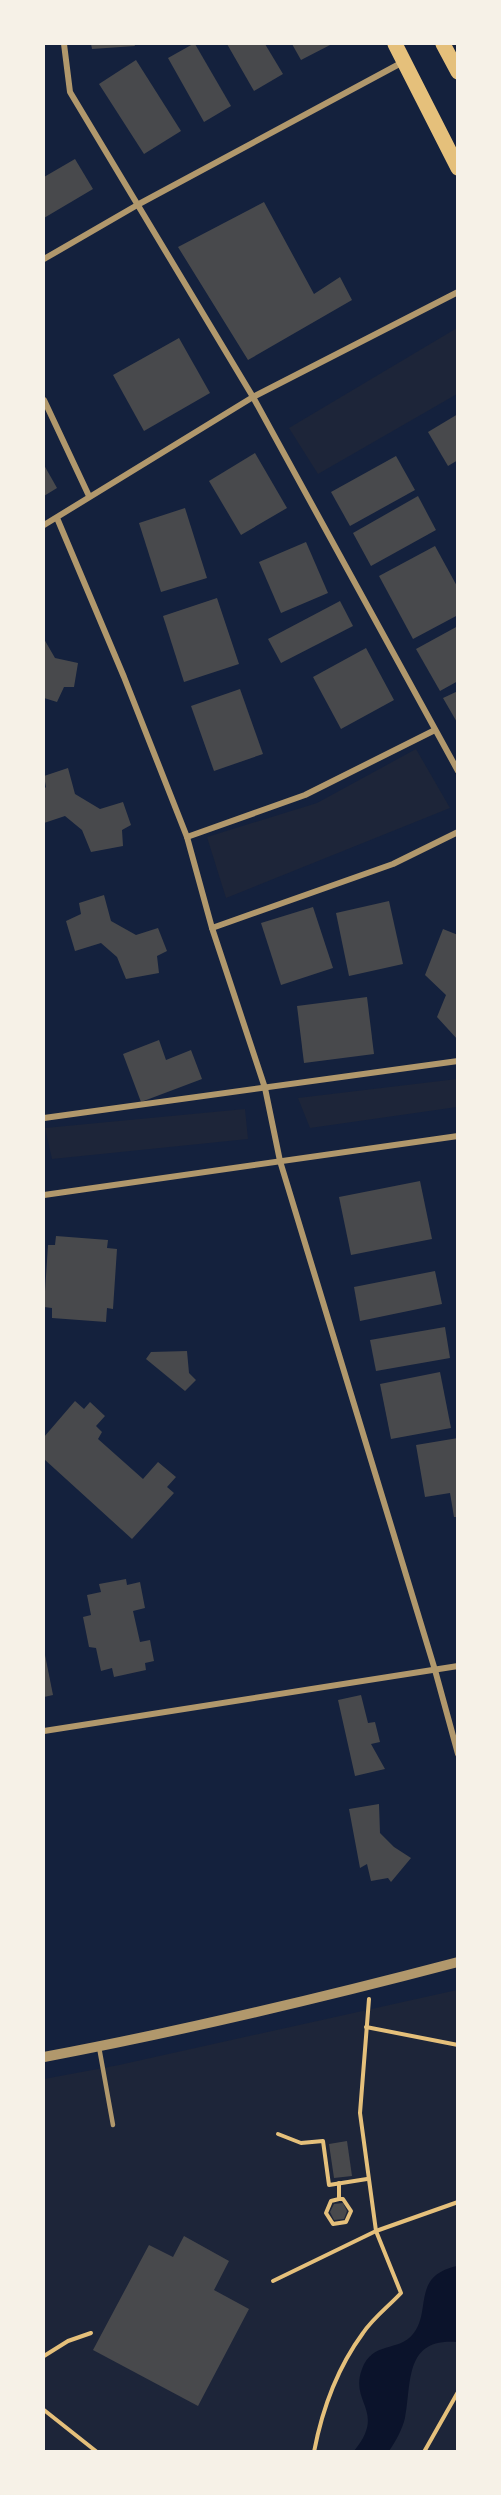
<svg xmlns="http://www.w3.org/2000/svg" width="501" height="2495" font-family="'DejaVu Sans',sans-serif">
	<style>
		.green { fill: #1d2539 }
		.water { fill: #0b132b }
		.building { fill: #48494c }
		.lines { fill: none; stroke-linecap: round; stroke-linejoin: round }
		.path { stroke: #e5c07b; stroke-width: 4 }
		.service { stroke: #b1986c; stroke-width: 4.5 }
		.minor { stroke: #b1986c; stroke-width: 6 }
		.tertiary { stroke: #b1986c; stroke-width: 10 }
		.primary { stroke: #e5c07b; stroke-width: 15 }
	</style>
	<rect width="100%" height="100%" fill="#14213d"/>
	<g class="green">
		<path d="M457,328V394L318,474L289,428Z"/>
		<path d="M416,749L450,808L226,898L207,837L317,803Z"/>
		<path d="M457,1079V1107L310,1128L298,1098Z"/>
		<path d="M245,1109L248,1139L52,1159L45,1128Z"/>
		<path d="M457,1990V2451L44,2452V2079L119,2065Z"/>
	</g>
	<path class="water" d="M457,2266V2342C404,2338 412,2382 405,2418C402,2430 396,2441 389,2451H354C387,2411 349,2403 362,2369C372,2341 399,2352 413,2334C432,2311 411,2276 457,2266Z"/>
	<g class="building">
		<path d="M91,44H134L135,46L92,49Z"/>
		<path d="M193,44H195L231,106L204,122L168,58Z"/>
		<path d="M227,44H265L283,74L254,91Z"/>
		<path d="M292,44H332L301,60Z"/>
		<path d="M136,60L181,131L144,154L99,84Z"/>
		<path d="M75,159L93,189L44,218V177Z"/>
		<path d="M264,202L314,294L340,277L352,300L248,360L178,247Z"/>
		<path d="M179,338L210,393L144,431L113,375Z"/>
		<path d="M458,414V460L448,466L428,432Z"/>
		<path d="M255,453L287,508L241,535L209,481Z"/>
		<path d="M396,456L415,490L350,526L331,492Z"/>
		<path d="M44,465L57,488L44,496Z"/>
		<path d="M418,496L436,530L371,566L353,533Z"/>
		<path d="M185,508L207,578L161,592L139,523Z"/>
		<path d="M306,542L328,593L281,613L259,562Z"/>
		<path d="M435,546L458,588V615L413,639L379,576Z"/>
		<path d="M217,598L239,664L184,682L163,616Z"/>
		<path d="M340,601L353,626L281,663L268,639Z"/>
		<path d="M458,626V681L440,691L416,649Z"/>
		<path d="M44,639L55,658L78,663L74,687H64L57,702L44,698Z"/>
		<path d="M366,648L394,700L341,729L313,677Z"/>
		<path d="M240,689L263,754L214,771L191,706Z"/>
		<path d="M458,691V724L443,698Z"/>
		<path d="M68,768L75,794L100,809L123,802L131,825L122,830L123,846L91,852L82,830L65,816L44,823V789L46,787L44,776Z"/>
		<path d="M104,895L111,921L136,935L158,928L167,951L157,956L159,973L126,979L117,957L101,943L75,951L66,921L81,914L79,903Z"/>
		<path d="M389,901L403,964L349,976L336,913Z"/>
		<path d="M313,907L333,968L281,985L261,923Z"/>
		<path d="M443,929L458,935V1040L437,1017L446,995L425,975Z"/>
		<path d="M367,997L374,1054L304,1063L297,1006Z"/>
		<path d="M159,1040L166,1060L191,1050L202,1079L141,1102L123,1054Z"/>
		<path d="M420,1181L432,1239L351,1255L339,1197Z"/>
		<path d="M56,1236L108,1240L107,1248L117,1249L113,1309L107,1308L106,1322L52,1318V1308L44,1307L48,1245H55Z"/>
		<path d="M435,1271L442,1304L360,1321L354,1287Z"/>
		<path d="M445,1327L450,1358L376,1371L370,1340Z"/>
		<path d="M187,1351L189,1373L196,1380L185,1391L146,1359L151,1352Z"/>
		<path d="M440,1372L451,1428L391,1439L380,1384Z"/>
		<path d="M75,1401L84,1409L90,1402L105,1416L96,1426L102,1432L98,1439L143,1479L158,1462L176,1477L167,1487L174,1493L132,1539L44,1459V1437Z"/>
		<path d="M458,1438V1517H454L450,1493L425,1497L416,1445Z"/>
		<path d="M126,1579L127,1585L140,1582L145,1608L133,1611L140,1642L150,1640L154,1661L145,1663L146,1670L114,1677L112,1668L101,1671L96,1648L89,1647L83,1617L91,1615L87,1595L101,1592L99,1584Z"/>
		<path d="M44,1650L53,1695L44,1697Z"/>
		<path d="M361,1695L368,1723L375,1722L380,1742L371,1744L385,1769L355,1776L338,1700Z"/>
		<path d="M379,1804L380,1833L394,1847L411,1858L391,1882L388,1878L371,1881L367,1864L360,1868L349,1809Z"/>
		<path d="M347,2141L352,2176L334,2178L329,2144Z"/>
		<path d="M343,2203L347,2211L344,2219L334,2220L330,2212L334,2204Z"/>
		<path d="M184,2236L229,2261L214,2290L249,2309L198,2406L93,2350L149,2245L173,2257Z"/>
	</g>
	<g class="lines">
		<g class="path">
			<path d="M366,2027L458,2045"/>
			<path d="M278,2134L301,2143L323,2141L329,2185L367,2179"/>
			<path d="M339,2183V2199H343L351,2211L346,2222L333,2224L326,2213L331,2201L339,2199"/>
			<path d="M273,2281L376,2231L458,2202"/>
			<path d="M44,2356L68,2341L91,2333"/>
			<path d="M44,2410L97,2452"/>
			<path d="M314,2452C322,2410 338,2367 363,2333C373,2318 389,2306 401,2293L376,2231L360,2113L369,1999"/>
			<path d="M424,2452L458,2392"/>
		</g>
		<path class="service" d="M99,2047L113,2125"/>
		<g class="minor">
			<path d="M64,44L70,92L253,397L458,771"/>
			<path d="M44,259L139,204L403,62"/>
			<path d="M44,400L89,496"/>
			<path d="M57,518L124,677L187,837L212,928L265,1088L280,1161L435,1670L458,1754"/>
			<path d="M44,525L253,397L458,292"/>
			<path d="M187,837L305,795L435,730"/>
			<path d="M212,928L393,864L458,832"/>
			<path d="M44,1118L458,1061"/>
			<path d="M44,1195L458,1136"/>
			<path d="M44,1731L458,1666"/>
		</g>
		<path class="tertiary" d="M44,2057C182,2031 321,1998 458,1962"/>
		<g class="primary">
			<path d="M395,44L458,168"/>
			<path d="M443,44L458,72"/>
		</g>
	</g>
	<rect width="501" height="2495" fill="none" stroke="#f6f1e7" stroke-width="90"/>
</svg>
